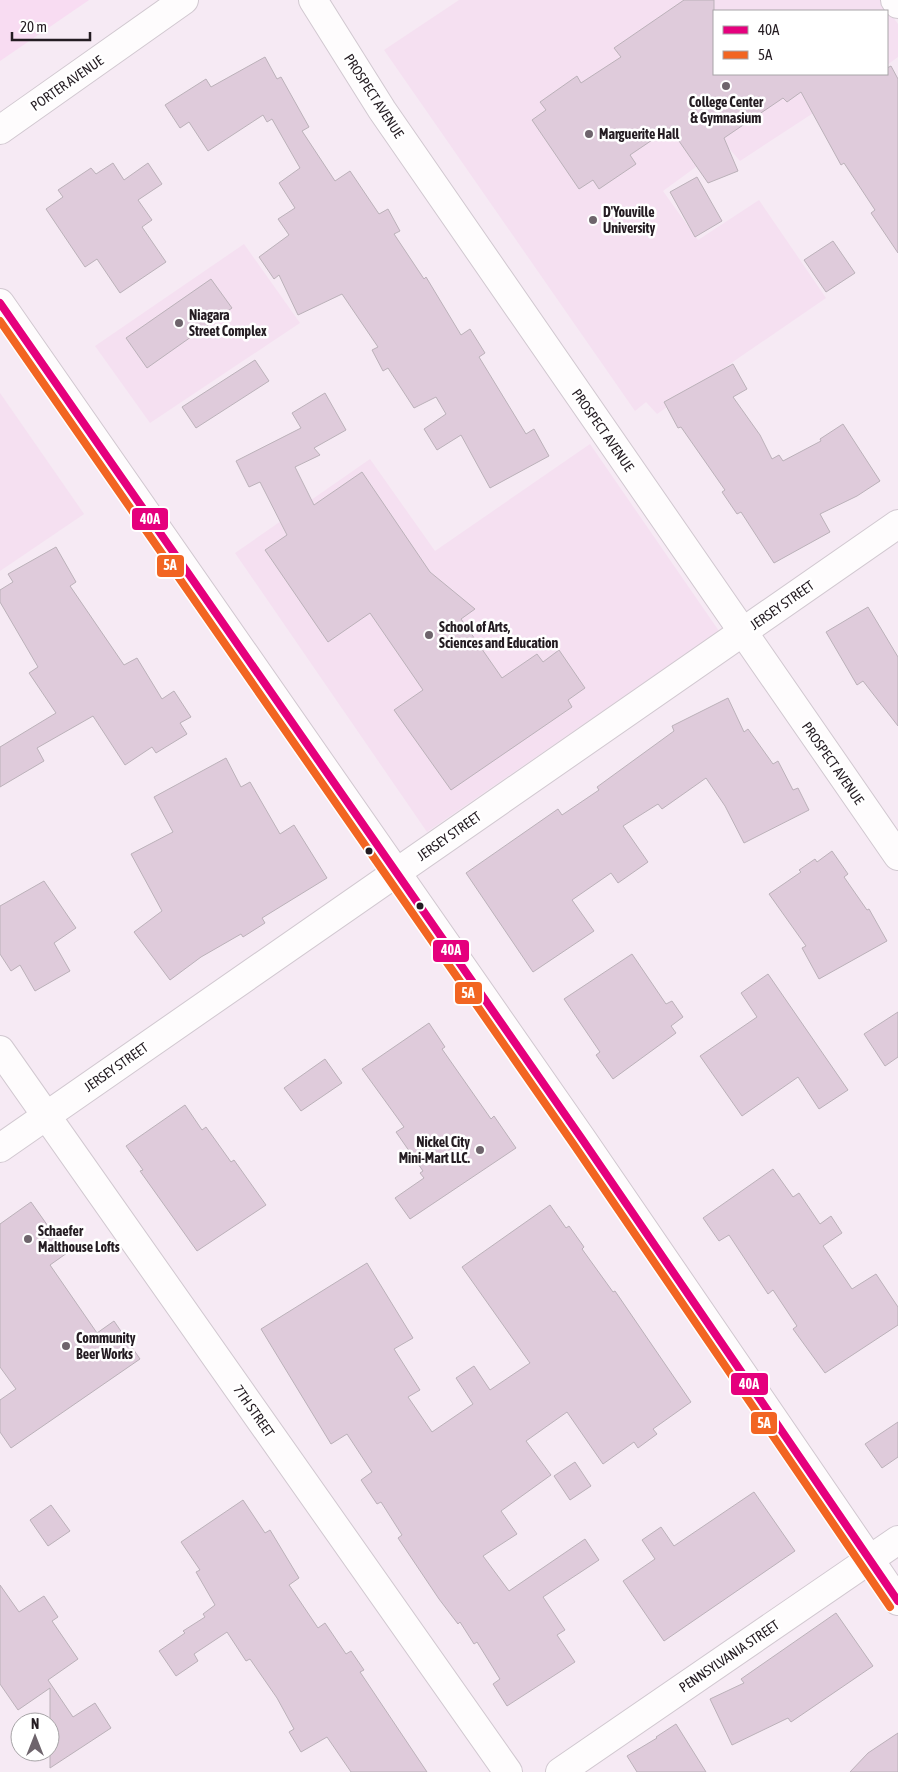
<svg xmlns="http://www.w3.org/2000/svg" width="898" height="1772" font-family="'Asap Condensed',sans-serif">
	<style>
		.built { fill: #f5e0f1 }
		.green { fill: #f8dcf2 }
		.building { fill: #dfcbdb; stroke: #bbb1b9 }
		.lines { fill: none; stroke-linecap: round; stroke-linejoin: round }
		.minor-casing { stroke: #d1c8d0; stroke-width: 30 }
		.major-casing { stroke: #d1c8d0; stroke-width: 30 }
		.minor { stroke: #fefcfd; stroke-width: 28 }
		.major { stroke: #fefcfd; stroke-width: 28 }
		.bus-1-casing { stroke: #fff; stroke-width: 11 }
		.bus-2-casing { stroke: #fff; stroke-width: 11 }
		.bus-1 { stroke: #e5007d; stroke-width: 8 }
		.bus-2 { stroke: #f26522; stroke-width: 8 }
		.poi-dot { fill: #6e646c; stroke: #fff; stroke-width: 2 }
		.bus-dot { fill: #241c22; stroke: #fff; stroke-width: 2 }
		.labels { text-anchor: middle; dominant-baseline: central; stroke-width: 5; stroke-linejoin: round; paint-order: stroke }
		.street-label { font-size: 14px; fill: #241c22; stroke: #fff }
		.poi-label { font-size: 14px; font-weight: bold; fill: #241c22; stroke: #fff; text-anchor: start }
		.line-badge { stroke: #fff; stroke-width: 2 }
		.badge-label { font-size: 14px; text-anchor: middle; font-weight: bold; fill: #fff }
	</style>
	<rect width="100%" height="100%" fill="#f6eaf4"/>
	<g class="built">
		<path d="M459,0H881L898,24V57L887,65V11H714V74H873L740,161L726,145L663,191L698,240L759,200L826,298L657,414L646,402L635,411L384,50Z"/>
		<path d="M244,244L300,323L150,423L95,346Z"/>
		<path d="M0,393L84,514L0,571Z"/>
		<path d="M590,444L719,631L427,832L235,553L370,459L435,551Z"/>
	</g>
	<path class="green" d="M0,0H89L0,61Z"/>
	<g class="building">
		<path d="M684,0H714V74H887V68L891,66L898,79V253L871,213L875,210L844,163L841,165L801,92L787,102L783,98L724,138L738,171L708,183L670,128L630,155L636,164L599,189L593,180L579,189L532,120L546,110L540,102L577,76L581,83L621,57L614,48Z"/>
		<path d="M265,57L277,79L281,77L309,127L302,131L335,181L350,171L379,214L388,209L400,231L394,234L424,279L426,277L461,335L470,329L485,353L479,357L526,434L534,429L549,456L490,488L461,435L437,450L424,429L446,414L436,397L414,408L388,368L383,371L372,350L378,347L342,294L298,315L279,275L274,279L259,257L289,235L278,219L295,208L279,183L300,168L272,119L267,122L263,115L208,151L189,122L180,128L165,105L206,79L211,87Z"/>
		<path d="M113,163L124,180L148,163L162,184L138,200L152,220L142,227L166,262L120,293L97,259L85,267L46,209L63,197L58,190L91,168L96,174Z"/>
		<path d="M697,177L722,221L695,237L670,192Z"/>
		<path d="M833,241L855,273L826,292L804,260Z"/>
		<path d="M211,279L232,308L147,368L126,338Z"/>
		<path d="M255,360L269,381L196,428L182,407Z"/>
		<path d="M733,364L747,389L733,397L760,435L772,459L779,455L783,461L821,441L820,439L843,424L880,481L857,496L820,514L830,532L774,563L741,512L737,514L722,492L725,490L681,427L678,428L664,402Z"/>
		<path d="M325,393L346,430L314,448L320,455L295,467L314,505L362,472L430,572L475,609L461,619L502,678L537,654L543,662L559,650L585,688L568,700L572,707L451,790L394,710L423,690L370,613L328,642L265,550L287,535L260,482L249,487L236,461L301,428L292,413Z"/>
		<path d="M56,547L76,582L70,586L124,665L137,658L162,699L174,691L191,717L180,723L187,734L156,753L152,747L125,765L93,716L37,748L44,761L0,787V747L56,713L29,673L38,667L0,602V590L13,582L8,574Z"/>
		<path d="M868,607L898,657V726L863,681L857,685L826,632Z"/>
		<path d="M728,698L744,732L748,729L773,764L778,761L793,790L798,788L809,810L744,843L725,806L706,778L662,809L658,804L623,826L648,862L618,883L611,873L572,900L594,931L533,972L466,873L558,809L562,815L599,790L597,787L674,731L672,726Z"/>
		<path d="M226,758L241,787L250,782L280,834L294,825L327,878L262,918L265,923L243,937L241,934L201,957L170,980L134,932L162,911L131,854L173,832L154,797Z"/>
		<path d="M832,851L848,874L844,877L867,910L869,909L887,941L819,979L802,948L806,946L769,894L801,872L799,870L815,859L817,862Z"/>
		<path d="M44,881L76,928L54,943L70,971L35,991L20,965L11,971L0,954V906Z"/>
		<path d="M632,954L666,1004L672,1001L683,1017L671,1026L676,1033L613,1079L596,1055L600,1052L564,999Z"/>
		<path d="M768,974L848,1090L819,1109L798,1077L742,1116L700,1056L757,1017L741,993Z"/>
		<path d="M898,1012V1057L885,1066L864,1034Z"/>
		<path d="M429,1023L445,1047L442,1049L491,1119L494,1116L516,1148L410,1219L395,1198L424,1178L420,1173L423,1171L396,1132L404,1127L362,1069Z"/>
		<path d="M325,1059L342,1083L301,1111L284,1088Z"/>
		<path d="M185,1105L202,1130L206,1127L231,1162L234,1160L266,1205L197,1251L140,1171L143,1170L126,1146Z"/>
		<path d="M773,1169L793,1197L799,1193L820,1224L831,1216L842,1233L823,1246L852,1289L876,1274L898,1307V1325L825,1373L793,1329L797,1326L773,1290L768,1294L729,1235L719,1241L703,1218Z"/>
		<path d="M31,1202L67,1253L50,1265L97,1333L114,1321L140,1359L11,1448L0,1432V1400L16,1389L0,1367V1224Z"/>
		<path d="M550,1205L566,1228L569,1226L584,1247L582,1249L613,1292L615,1291L691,1402L653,1429L657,1434L638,1448L634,1442L603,1464L567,1412L526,1441L551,1475L501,1511L517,1534L483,1556L509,1591L585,1539L599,1560L543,1597L565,1630L557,1635L575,1662L507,1706L493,1684L500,1679L477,1642L474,1644L460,1622L458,1624L439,1599L398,1538L402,1535L381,1502L377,1504L361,1480L372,1472L347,1434L331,1444L261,1329L367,1263L413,1338L394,1349L420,1390L408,1397L432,1432L473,1404L456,1378L474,1366L490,1390L530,1363L462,1267Z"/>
		<path d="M898,1422V1457L882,1468L865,1444Z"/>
		<path d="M575,1462L591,1486L570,1500L554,1476Z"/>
		<path d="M754,1492L795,1551L664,1641L623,1581L655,1559L642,1540L661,1527L674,1546Z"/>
		<path d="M243,1500L265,1533L270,1530L299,1578L289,1585L318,1628L325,1623L346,1654L351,1651L364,1670L360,1672L427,1772H351L327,1737L301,1752L289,1732L294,1729L277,1698L250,1659L246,1661L227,1632L194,1654L198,1661L176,1676L159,1651L185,1633L183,1631L205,1617L203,1614L215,1605L196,1572L200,1570L181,1542Z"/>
		<path d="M51,1505L70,1531L48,1546L30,1520Z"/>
		<path d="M0,1585L19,1612L44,1596L58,1617L52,1621L78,1659L48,1680L73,1717L95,1703L111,1728L50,1768V1688L18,1710L0,1684Z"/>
		<path d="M836,1613L873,1666L791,1722L788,1718L732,1745L710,1699L744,1683L741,1679Z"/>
		<path d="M676,1724L706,1772H637L627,1756L657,1738L656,1737Z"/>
		<path d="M898,1733V1772H850L868,1753Z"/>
	</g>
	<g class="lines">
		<defs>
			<g id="minor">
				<path d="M313,0L382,110L898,856"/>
				<path d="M895,0L898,4"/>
				<path d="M0,130L184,0"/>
				<path d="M0,1050L508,1772"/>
				<path d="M0,1148L898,524"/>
				<path d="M560,1772L898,1540"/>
			</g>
			<path id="major" d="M0,303L582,1139L898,1601"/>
		</defs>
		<use href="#minor" class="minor-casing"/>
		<use href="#major" class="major-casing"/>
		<use href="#minor" class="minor"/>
		<use href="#major" class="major"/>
		<defs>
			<path id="bus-1" d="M0,303L582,1139L898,1601"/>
			<path id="bus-2" d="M0,321L574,1145L890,1607"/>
		</defs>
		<use href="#bus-1" class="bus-1-casing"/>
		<use href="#bus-2" class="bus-2-casing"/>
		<use href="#bus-1" class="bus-1"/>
		<use href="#bus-2" class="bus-2"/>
	</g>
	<g class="poi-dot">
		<circle cx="726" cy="86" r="5"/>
		<circle cx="589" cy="134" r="5"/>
		<circle cx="593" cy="220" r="5"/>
		<circle cx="179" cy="323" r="5"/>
		<circle cx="429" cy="635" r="5"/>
		<circle cx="480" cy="1150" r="5"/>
		<circle cx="28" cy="1239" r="5"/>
		<circle cx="66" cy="1346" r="5"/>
	</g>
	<g class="bus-dot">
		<circle cx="369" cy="851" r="4.5"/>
		<circle cx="420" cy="906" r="4.5"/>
	</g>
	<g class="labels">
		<g class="street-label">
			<text transform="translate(67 83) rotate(-35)">PORTER AVENUE</text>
			<text transform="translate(374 96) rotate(57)">PROSPECT AVENUE</text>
			<text transform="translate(603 430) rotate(55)">PROSPECT AVENUE</text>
			<text transform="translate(782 605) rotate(-35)">JERSEY STREET</text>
			<text transform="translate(833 763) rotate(55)">PROSPECT AVENUE</text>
			<text transform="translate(449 836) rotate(-35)">JERSEY STREET</text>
			<text transform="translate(116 1067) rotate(-35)">JERSEY STREET</text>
			<text transform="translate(254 1411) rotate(55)">7TH STREET</text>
			<text transform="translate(729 1656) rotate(-34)">PENNSYLVANIA STREET</text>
		</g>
		<g class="poi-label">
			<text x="726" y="102" text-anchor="middle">College Center<tspan x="726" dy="16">&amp; Gymnasium</tspan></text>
			<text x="599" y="134">Marguerite Hall</text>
			<text x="603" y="212">D'Youville<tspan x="603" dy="16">University</tspan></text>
			<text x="189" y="315">Niagara<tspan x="189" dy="16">Street Complex</tspan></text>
			<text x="439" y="627">School of Arts,<tspan x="439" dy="16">Sciences and Education</tspan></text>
			<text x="470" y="1142" text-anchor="end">Nickel City<tspan x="470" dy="16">Mini-Mart LLC.</tspan></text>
			<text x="38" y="1231">Schaefer<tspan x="38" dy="16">Malthouse Lofts</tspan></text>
			<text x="76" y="1338">Community<tspan x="76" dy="16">Beer Works</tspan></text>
		</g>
	</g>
	<g class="line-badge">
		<rect x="131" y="507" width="38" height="24" rx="5" fill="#e5007d"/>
		<rect x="156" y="554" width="29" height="24" rx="5" fill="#f26522"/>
		<rect x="432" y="939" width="38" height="24" rx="5" fill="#e5007d"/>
		<rect x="454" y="981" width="29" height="24" rx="5" fill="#f26522"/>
		<rect x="730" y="1372" width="39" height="24" rx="5" fill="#e5007d"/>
		<rect x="750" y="1411" width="28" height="24" rx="5" fill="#f26522"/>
	</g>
	<g class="badge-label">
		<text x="150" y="524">40A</text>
		<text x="170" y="570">5A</text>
		<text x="451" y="955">40A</text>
		<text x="468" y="998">5A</text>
		<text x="749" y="1389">40A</text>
		<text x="764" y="1428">5A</text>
	</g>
	<rect x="713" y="10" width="175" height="65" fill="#ffffff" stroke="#a7a4a7"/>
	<rect x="723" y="26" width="25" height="8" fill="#e5007d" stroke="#a7a4a7"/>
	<text x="758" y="35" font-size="15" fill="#241c22">40A</text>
	<rect x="723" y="51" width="25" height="8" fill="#f26522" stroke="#a7a4a7"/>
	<text x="758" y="60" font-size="15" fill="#241c22">5A</text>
	<g transform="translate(35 1737)"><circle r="24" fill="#ffffff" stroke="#a7a4a7"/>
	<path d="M0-4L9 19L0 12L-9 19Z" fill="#6e646c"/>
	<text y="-8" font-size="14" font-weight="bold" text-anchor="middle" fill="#241c22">N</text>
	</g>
	<path d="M12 32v8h78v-8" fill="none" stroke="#241c22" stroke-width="2.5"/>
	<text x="20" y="32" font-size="15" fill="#241c22" stroke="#ffffff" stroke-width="4" paint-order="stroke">20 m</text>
</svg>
